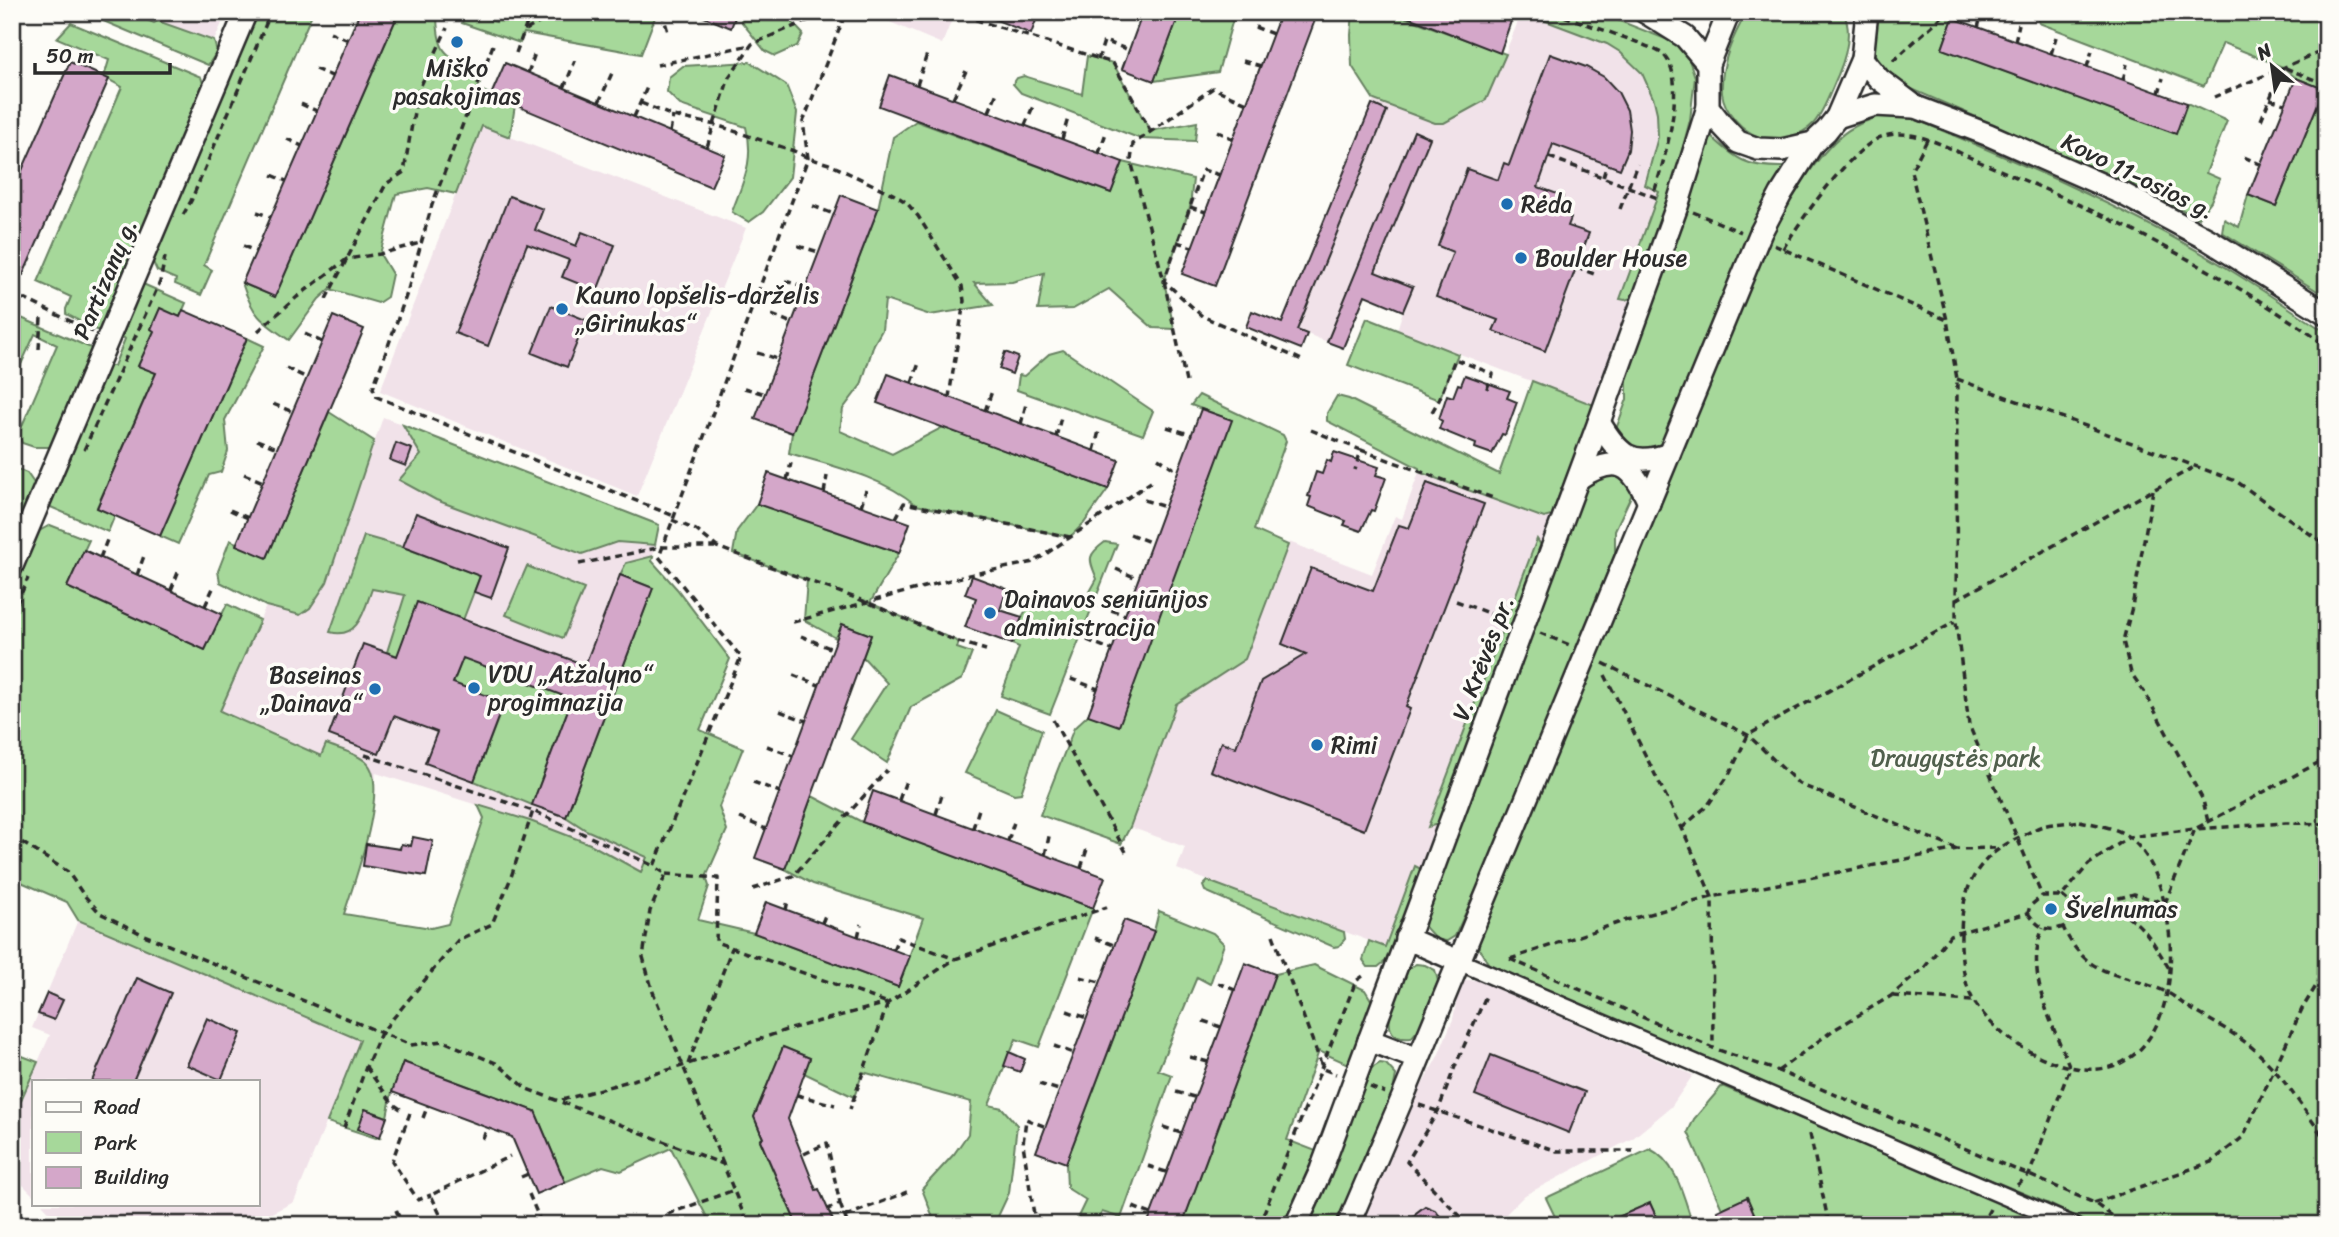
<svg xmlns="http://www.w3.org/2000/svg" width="2339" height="1237" font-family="Sriracha,sans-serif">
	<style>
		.built { fill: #f1e2e9 }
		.green { fill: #a6d89a; stroke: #688262; stroke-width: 2 }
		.building { fill: #d4a7c9; stroke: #2b2b2b; stroke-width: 2 }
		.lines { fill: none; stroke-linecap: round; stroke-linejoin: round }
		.street-casing { stroke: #2b2b2b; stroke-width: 21 }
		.secondary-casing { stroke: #2b2b2b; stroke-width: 26 }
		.path { stroke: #2b2b2b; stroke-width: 3.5; stroke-dasharray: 7 5; stroke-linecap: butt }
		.street { stroke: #fdfcf7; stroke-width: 16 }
		.secondary { stroke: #fdfcf7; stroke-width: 21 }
		.poi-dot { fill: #1f6fb2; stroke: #fdfcf7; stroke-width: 2.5 }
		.labels { text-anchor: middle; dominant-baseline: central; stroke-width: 7; stroke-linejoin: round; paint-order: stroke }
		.poi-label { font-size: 24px; fill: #2b2b2b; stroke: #fdfcf7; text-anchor: start }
		.street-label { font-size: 24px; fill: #2b2b2b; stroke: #fdfcf7 }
		.park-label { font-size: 24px; fill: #505f4c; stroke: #fdfcf7 }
	</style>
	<rect width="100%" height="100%" fill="#fdfcf7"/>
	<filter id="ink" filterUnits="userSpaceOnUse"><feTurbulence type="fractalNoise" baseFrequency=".0143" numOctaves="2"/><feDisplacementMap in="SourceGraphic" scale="14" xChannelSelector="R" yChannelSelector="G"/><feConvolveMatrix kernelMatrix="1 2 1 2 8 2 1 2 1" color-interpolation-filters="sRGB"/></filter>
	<g filter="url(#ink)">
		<g class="built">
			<path d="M82,12H227L214,41L217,52L208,65Z"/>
			<path d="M866,12H955L942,44Z"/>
			<path d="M1522,12H1597L1630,24L1688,57L1695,77L1690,120L1670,196L1594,405L1397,330L1403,311L1366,296L1343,348L1307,334L1301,349L1246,327L1252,311L1282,323L1374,100L1435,123H1444L1486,100Z"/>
			<path d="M482,126L746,228L637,496L380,391Z"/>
			<path d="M383,417L659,525L652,561L677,589L730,659L601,968L448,924L484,817L477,805L376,773L369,834L317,997L12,639L220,710L266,606L300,615L327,582Z"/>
			<path d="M1419,472L1544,518L1551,516L1391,949L1177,869L1185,847L1130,827L1176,704L1245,659L1289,542L1372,574L1395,516L1402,519Z"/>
			<path d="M78,920L360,1040L294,1202L247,1225H62L42,1204H257V1081H33V1195L12,1174V1120L50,1035L32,1028Z"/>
			<path d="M1466,980H1477L1693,1075L1671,1107L1633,1138L1525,1195L1495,1225H1358L1416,1096L1438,1056L1453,1019L1460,984Z"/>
		</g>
		<g class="green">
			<path d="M82,12H127L154,23L158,21L214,41L217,52L208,65Z"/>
			<path d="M256,12L312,14L204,265L212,270L201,295L175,284L176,279L157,271L153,262Z"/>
			<path d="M399,12H437C437,57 446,55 484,72L478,89L515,105L510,137L482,126L456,194L428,188L396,194L380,254L392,274L387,297L378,303L330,289L319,299L289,340C261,321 253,316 242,283L275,297Z"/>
			<path d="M465,12L496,22L499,12H657L641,54L524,33L520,43L462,23Z"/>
			<path d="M745,12H789L788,18L803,34L797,46L775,56L765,51L741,21Z"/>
			<path d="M1180,12H1235L1218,72L1154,81Z"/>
			<path d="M1353,12H1390L1506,54L1486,100L1444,123H1435L1374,100L1352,66L1351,35Z"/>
			<path d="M1522,12H1597L1676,43L1688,57L1695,77L1690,120L1670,196L1634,297L1625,300L1620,299L1659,192L1645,185L1658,137L1657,113L1654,100L1642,73L1620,52L1607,44Z"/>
			<path d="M1747,12H1843C1853,31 1846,56 1838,75C1831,90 1825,110 1814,123C1802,136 1775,144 1759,137C1742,131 1724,111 1722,93C1720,64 1733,36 1747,12Z"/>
			<path d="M1875,12H1955L1942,49L2175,133L2187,103L2227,121L2206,173L2220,179L2211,201L2198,218L2144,190L1891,80C1869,51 1871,47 1875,12Z"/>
			<path d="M2037,12H2327V297L2222,232L2224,219L2239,227L2248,195L2276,206L2324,89L2296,78L2283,67L2223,43L2204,86L2039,23Z"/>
			<path d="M71,23L201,77L204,87L101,330H96L66,314V309L71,297L38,282L122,87L104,77L109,60L57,38Z"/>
			<path d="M1087,56L1113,63L1150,131L1197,122L1195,141L1141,139L1021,93L1013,84L1017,78L1024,76L1082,94Z"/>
			<path d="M750,62L786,85L797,113L790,177L763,212L749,222L732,212C743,181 755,161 746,127L680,105L667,92L669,77L683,66Z"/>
			<path d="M1879,116H1897L1917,120C2018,162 2120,205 2215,261C2253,283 2290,309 2327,333V1225H2092L2047,1203L1909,1146L1490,966L1479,949V941L1761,257C1779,220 1817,146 1854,127C1862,122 1871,120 1879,116Z"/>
			<path d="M916,121L1111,193L1123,162L1193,179L1190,207L1164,281L1174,329L1153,328L1109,289L1073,309L1038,310L1044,273L1012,282L974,283L993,305L930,315L885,300L882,330L874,344L861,385L843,409L840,431L892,454L943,427L1108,489L1084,523L1070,537L916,505C881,476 832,466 789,453L792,433L878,209L893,137Z"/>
			<path d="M1710,135C1736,160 1749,168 1785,167L1770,190L1756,219L1661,448L1629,451L1615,432L1627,399V378L1690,204Z"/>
			<path d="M143,284L186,303L180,317L160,309L151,329L171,338L139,366L156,373L97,507L115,515L108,532L46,505L107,366H114L125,339L121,335Z"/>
			<path d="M12,314L91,348L92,351L52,447H34L22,443L18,435L57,345L35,334L12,384Z"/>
			<path d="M1367,318L1458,354L1439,400L1348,365Z"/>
			<path d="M247,338L264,346L225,420L228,451L221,472L209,475L178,544L160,536Z"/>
			<path d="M1063,350L1153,411L1143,435L1017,390L1019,375L1024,376L1049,354Z"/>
			<path d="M1532,381L1594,405L1551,516L1544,518L1419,472V468L1327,421V413L1337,396L1349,399L1499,474Z"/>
			<path d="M1199,395L1283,435L1286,441L1254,530L1288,545L1245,659L1176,704L1130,827L1121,844L1040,815L1074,728L1088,715L1231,420L1191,405Z"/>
			<path d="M329,412L374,441L327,582L310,608L300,615L266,606L220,582L218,571L230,540L267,557Z"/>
			<path d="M403,425L659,525L655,545L617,542L582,554L436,500L399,480L421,455Z"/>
			<path d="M12,467L27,473L36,486L12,542Z"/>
			<path d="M1617,471L1633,484L1632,494L1615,530V554L1488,864L1455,936L1447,941L1437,940L1425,927L1429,901L1588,479Z"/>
			<path d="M757,504L899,553L870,603L959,642L957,648L972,653L962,679L911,707L887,763L851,739L887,683L863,657L871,635L842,624L836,638L804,620L807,580L733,553L737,531Z"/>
			<path d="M50,525L89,540L67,587L205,650L227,604L260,620L220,711L321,756L326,744C338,749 357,753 366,762C391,784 353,885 344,914L431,928L448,924L484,818L478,805L530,821L590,844L641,872L647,857L586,830L566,817L653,588L620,575L626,563L653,556L652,561L677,589L730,659L700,730L743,748L719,807L727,830L706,877L709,886L698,920L754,933L898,987L923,918L813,884L785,869L812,796L862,822L1093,908L1039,1047L1016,1039L989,1105L1002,1108L1017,1125L1009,1193L994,1225H936L922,1189L954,1154L968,1134L971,1102L863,1072L854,1097L804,1073L810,1058L783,1047L754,1117L763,1138L760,1140L797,1225H711L671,1148L621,1171L603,1166L565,1182L535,1111L403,1062L392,1092L387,1117L365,1109L359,1129L380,1137L376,1138L327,1122L360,1040L78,920L67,902L12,878V587L34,534Z"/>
			<path d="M364,536L403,547L480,576L463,620L417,602L443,673L387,652L405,595L372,589C364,611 358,640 330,632Z"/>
			<path d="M1537,539L1541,545L1438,824L1428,827Z"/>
			<path d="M1105,542L1117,544L1050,714L1001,696L1019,647L1012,644L1022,617L1033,598L1082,606L1097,579C1089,559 1086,556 1105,542Z"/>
			<path d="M527,566L584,589L563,638L506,615Z"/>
			<path d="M463,658L575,691L532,805L474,781L504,703L453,683Z"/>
			<path d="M996,710L1042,730L1021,793L1014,794L965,773Z"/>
			<path d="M1415,866L1421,869L1388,959L1378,967H1368L1363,960L1369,941L1385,947Z"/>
			<path d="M1208,881L1344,932L1345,939L1339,946L1334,947L1205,891L1203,886Z"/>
			<path d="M1159,911L1213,933L1224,944L1210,984L1197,977L1158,1070L1172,1075L1121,1218L1102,1212L1096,1225H1074L1086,1200L1067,1188L1066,1163L1154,931Z"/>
			<path d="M1416,964L1425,965L1435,970L1438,981L1419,1029L1411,1038C1372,1042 1397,995 1403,976L1406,970Z"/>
			<path d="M1314,965L1365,990L1373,1003L1350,1065L1319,1051L1287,1140L1316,1151L1285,1225H1182L1275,974Z"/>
			<path d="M12,1052L38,1062L12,1120Z"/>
			<path d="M1380,1063L1386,1064L1396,1075L1393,1091L1336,1225H1307L1369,1070Z"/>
			<path d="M1722,1086L2056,1225H1759L1747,1198L1722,1209L1688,1132L1694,1119Z"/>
			<path d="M1650,1149C1677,1162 1684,1198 1693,1225H1660L1650,1203L1600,1225H1559L1546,1198Z"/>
		</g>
		<g class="building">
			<path d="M360,12H399L275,297L242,283Z"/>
			<path d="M692,12H737L731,28Z"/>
			<path d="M977,12H1039L1031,34Z"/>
			<path d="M1143,12H1180L1154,81L1122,69Z"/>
			<path d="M1281,12H1318L1215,286L1182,274Z"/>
			<path d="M1395,12H1486L1511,21L1500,53Z"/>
			<path d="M1953,18L2187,103L2176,134L1942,49Z"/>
			<path d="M1550,54L1586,67L1604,77L1618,92L1627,110L1630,130L1628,150L1620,169L1553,144L1538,187L1563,196L1557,213L1571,218L1568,226L1589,233L1545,351L1493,331L1498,320L1436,297L1453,252L1438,246L1467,169L1498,180L1504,163L1509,165Z"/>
			<path d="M70,62L109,79L23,275L12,270V193Z"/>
			<path d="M505,63L725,155L711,187L491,95Z"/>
			<path d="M890,75L1123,162L1111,193L879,106Z"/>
			<path d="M2296,78L2324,89L2276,206L2248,195Z"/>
			<path d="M1372,104L1387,111L1297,330L1307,334L1301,349L1246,327L1252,311L1282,323Z"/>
			<path d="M1414,131L1430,138L1375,272L1413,287L1403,311L1365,295L1343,348L1327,342Z"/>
			<path d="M841,195L878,209L792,433L755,419Z"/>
			<path d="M509,196L543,209L535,230L576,246L582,232L615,245L597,291L562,277L569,260L527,244L488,346L455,333Z"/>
			<path d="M551,306L586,320L567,367L532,353Z"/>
			<path d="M160,308L180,317L183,310L247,338L160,536L97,508L156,373L138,366L154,331L151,329Z"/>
			<path d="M333,316L364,329L267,558L236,545Z"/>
			<path d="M1005,352L1018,357L1012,374L999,369Z"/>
			<path d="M888,374L1119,460L1108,489L877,403Z"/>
			<path d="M1465,375L1510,391L1507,398L1517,402L1505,435L1502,434L1492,454L1475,448L1476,444L1439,429L1442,421L1439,419L1447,395L1453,397L1458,384L1461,385Z"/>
			<path d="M1201,409L1232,420L1119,726L1088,715Z"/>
			<path d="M396,443L412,449L406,466L390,460Z"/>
			<path d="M1334,452L1379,467L1376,475L1386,478L1374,511L1371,510L1361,531L1344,525L1346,521L1308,506L1311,497L1308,496L1316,472L1322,474L1327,460L1331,462Z"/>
			<path d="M768,473L910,523L899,553L757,504Z"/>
			<path d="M1427,483L1484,504L1406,707L1410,709L1364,830L1210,771L1221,742L1236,747L1261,681L1306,654L1282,644L1311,568L1373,591L1399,525L1409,528Z"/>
			<path d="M416,513L509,548L491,598L474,592L480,576L403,547Z"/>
			<path d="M84,550L222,614L205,650L67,587Z"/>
			<path d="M620,575L653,588L566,817L532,805L572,699L463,658L453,683L504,702L474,781L425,763L437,732L394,716L379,754L329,735L363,644L397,656L417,602L585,665Z"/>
			<path d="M972,576L1007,589L1000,610L1022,617L1012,644L965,627L976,598L965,594Z"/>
			<path d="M842,624L871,635L785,869L755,858Z"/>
			<path d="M873,791L1105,877L1093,908L862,822Z"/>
			<path d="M413,837L433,841L426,876L363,866L366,844L400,849L401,844L411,846Z"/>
			<path d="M766,902L910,956L898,987L754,933Z"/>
			<path d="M1124,920L1154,931L1066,1163L1036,1152Z"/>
			<path d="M1245,963L1275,974L1182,1225H1147Z"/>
			<path d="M137,978L171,993L133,1081H92Z"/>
			<path d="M47,993L63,1000L54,1020L38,1014Z"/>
			<path d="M207,1018L241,1033L221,1080L187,1065Z"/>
			<path d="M783,1047L810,1058L788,1119L816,1190L819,1189L835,1225H797L760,1140L763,1138L754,1117Z"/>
			<path d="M1009,1052L1025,1059L1020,1072L1004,1066Z"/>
			<path d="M1491,1055L1585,1092L1569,1133L1475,1095Z"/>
			<path d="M403,1062L535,1111L565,1182L536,1194L512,1137L392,1092Z"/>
			<path d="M365,1109L387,1117L380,1137L358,1129Z"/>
			<path d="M1747,1197L1759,1225H1723L1717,1211Z"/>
			<path d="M1650,1203L1660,1225H1600Z"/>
			<path d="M1425,1206L1435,1210L1447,1225H1411L1416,1213Z"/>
		</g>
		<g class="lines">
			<defs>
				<path id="street" d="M1458,961L2072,1225"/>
				<g id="secondary">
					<path d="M1645,12L1685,37L1708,64"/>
					<path d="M1729,12L1708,64V107L1721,124L1738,142L1758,149L1782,150L1813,143L1826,131L1837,117L1862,59L1867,12"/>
					<path d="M1862,59L1879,79L1916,107L1989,135L2123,194L2209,240L2327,314"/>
					<path d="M1837,117L1875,105L1913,107"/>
					<path d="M1599,422C1618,454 1631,468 1669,454"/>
					<path d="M1579,478C1617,454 1632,463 1649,503"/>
					<path d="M12,566L246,12"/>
					<path d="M1406,938L1458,961"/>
					<path d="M1369,1040L1418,1059"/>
					<path d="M1296,1225L1321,1170L1354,1081L1599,422L1677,206L1708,107"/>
					<path d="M1348,1225L1402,1099L1761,232L1781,194L1813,143"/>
				</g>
			</defs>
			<use href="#street" class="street-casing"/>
			<use href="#secondary" class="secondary-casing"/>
			<g class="path">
				<path d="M662,12L669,35"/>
				<path d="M1140,12L1143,13"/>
				<path d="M1553,12C1570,19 1657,47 1664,55C1689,82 1663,164 1653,196"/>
				<path d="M337,15L340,12"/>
				<path d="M1495,15L1496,12"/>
				<path d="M964,16L1113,63L1150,130"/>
				<path d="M1255,27L1273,34"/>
				<path d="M1978,28L1982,12"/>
				<path d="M526,30L558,12"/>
				<path d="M330,32L348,40"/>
				<path d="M2015,41L2019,24"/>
				<path d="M493,45L432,205L407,293L373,388L377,397L674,516"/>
				<path d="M516,53L531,12"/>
				<path d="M2051,54L2056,37"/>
				<path d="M1098,60L1104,41L1129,50"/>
				<path d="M1243,61L1261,66"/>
				<path d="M1893,61L1947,12"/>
				<path d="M657,65L750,45"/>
				<path d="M2087,67L2092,51"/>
				<path d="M315,69L332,76"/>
				<path d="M528,73L535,53"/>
				<path d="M2123,80L2127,64"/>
				<path d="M917,85L928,51"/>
				<path d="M564,88L575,61"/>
				<path d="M2159,93L2163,78"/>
				<path d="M2214,97L2327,49"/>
				<path d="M953,98L966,71"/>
				<path d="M2270,99L2285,104"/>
				<path d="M599,102L612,73"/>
				<path d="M641,103L673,116L716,125L794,151L808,158L829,164L893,194L906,202L918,216L962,286L964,301L949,397"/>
				<path d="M301,104L317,111"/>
				<path d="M989,112L998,90"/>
				<path d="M634,117L648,85"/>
				<path d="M2261,120L2283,67L2327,85"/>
				<path d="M1025,125L1034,104"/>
				<path d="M1217,131L1233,139"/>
				<path d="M670,132L673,116"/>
				<path d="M287,139L302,146"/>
				<path d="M1062,139L1068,118"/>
				<path d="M1927,140L1911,171L1947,320"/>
				<path d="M707,147L729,77L752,44L828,12"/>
				<path d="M1099,153L1106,133"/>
				<path d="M1549,157L1660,199"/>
				<path d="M2244,157L2260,164"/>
				<path d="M272,175L286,181"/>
				<path d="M1220,175L1203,170L1164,281L1202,316L1302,360"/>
				<path d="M1603,177L1607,164"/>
				<path d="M813,206L834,214"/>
				<path d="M1190,207L1206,212"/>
				<path d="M1620,209L1637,164"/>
				<path d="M257,212L271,217"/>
				<path d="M1693,212L1741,232"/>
				<path d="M183,215L191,201L271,12"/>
				<path d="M1177,242L1192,247"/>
				<path d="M1774,245L1947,320L1957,379L1956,622L1969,725L2042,896"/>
				<path d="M243,246L256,251"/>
				<path d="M798,246L819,252"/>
				<path d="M1783,249C1799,222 1854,144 1884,136C1915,127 1952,150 1980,162C2099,210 2223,271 2327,346"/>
				<path d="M1576,267L1597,275"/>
				<path d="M785,281L806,287"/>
				<path d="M12,293L93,332"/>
				<path d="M326,299L386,184L404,172L417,94L447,28"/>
				<path d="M772,315L792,323"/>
				<path d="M258,331L297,297L347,259L380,254L420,243"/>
				<path d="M305,334L322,342"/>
				<path d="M39,349L41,318"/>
				<path d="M757,353L778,359"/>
				<path d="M286,368L307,378"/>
				<path d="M1957,379L2236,481L2327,546"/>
				<path d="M1186,382L1164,281L1131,161L1133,144L1213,88L1247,103"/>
				<path d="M912,383L919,363"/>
				<path d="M744,388L765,394"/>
				<path d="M273,404L293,412"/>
				<path d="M985,411L992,391"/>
				<path d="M1432,412L1439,400L1455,359L1493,374L1485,393"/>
				<path d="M1021,424L1026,404"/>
				<path d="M1167,427L1192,435"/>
				<path d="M1311,430L1361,450L1355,470"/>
				<path d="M1056,437L1061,417"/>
				<path d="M257,440L277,448"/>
				<path d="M84,450L160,282L165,257"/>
				<path d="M1361,450L1496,499"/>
				<path d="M1094,451L1099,431"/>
				<path d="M1158,458L1178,471"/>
				<path d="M244,474L263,482"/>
				<path d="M787,480L791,463"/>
				<path d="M2153,490L2132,607L2123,641L2131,673L2145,693L2203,800L2208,822"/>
				<path d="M824,493L827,476"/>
				<path d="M1144,500L1165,507"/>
				<path d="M861,506L866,490"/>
				<path d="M230,510L248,518"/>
				<path d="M896,518L904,503L1070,537"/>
				<path d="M672,520L696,530L717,547L869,603L956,641L986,650"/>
				<path d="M1130,534L1152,543"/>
				<path d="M100,558L107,540"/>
				<path d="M579,564L662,547H715"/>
				<path d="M1116,569L1139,579"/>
				<path d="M137,575L144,556"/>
				<path d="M171,590L179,570"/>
				<path d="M1956,600L2196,466"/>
				<path d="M1456,601L1507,620"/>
				<path d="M205,606L214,586"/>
				<path d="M1100,606L1125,615"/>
				<path d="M12,615L28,578"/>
				<path d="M793,622L969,575L1034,562L1151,482"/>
				<path d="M1540,633L1572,646"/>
				<path d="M801,636L832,649"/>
				<path d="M1087,640L1112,650"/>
				<path d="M1603,663L1748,735L1799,784L1957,849"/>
				<path d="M793,675L819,685"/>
				<path d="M1605,675L1682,828L1712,897L1713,1048"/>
				<path d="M1071,679L1098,689"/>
				<path d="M780,711L806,721"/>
				<path d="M1053,720L1126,852"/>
				<path d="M767,746L793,756"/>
				<path d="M365,755L533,811L654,866"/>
				<path d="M753,782L780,792"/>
				<path d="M899,800L907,778"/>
				<path d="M936,814L943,792"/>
				<path d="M740,818L766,829"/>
				<path d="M2080,821C2096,825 2117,827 2130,838C2155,859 2163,892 2168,923C2180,1000 2150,1097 2053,1062C2021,1050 1997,1033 1977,1006C1965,990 1962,965 1961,946C1960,891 1972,858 2024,835C2030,832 2036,828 2043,826C2054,823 2068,823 2080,821Z"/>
				<path d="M973,828L980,806"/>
				<path d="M1682,828L1708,805L1730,773L1748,735L1955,622"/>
				<path d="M12,836L68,872L83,894L100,913L144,935L411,1045L443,1041L498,1064L527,1089L723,1164L748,1225"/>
				<path d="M1008,841L1015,819"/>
				<path d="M1045,855L1050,832"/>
				<path d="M1081,868L1088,846"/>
				<path d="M666,874L718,878L716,942L888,1003L850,1109"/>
				<path d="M753,889L793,876L887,770"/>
				<path d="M2062,896L2069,902L2072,911L2069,922L2063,927C2088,981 2122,971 2168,993C2176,997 2182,1004 2190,1008C2210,1021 2230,1030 2249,1045C2281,1071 2303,1109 2327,1142"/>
				<path d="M2107,903C2143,923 2149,935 2170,970"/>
				<path d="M786,910L788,900"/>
				<path d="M2072,911L2134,894L2165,903L2195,829L2286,823L2327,824"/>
				<path d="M2028,913C2038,927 2046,933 2063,927"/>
				<path d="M822,923L826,913"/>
				<path d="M1273,935L1323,1069L1336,1074"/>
				<path d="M858,937L861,924"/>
				<path d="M1095,938L1114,945"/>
				<path d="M893,950L898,938L955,959"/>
				<path d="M1510,959L1713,1048L1778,1071L2029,1175L2094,1203L2125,1225"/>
				<path d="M1510,959L1627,920L1712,897L1957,849L1997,848"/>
				<path d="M1080,977L1100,982"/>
				<path d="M1218,983L1235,990"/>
				<path d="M1893,996L1973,1001"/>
				<path d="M1067,1011L1087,1018"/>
				<path d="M1203,1021L1221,1027"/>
				<path d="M1054,1046L1073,1053"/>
				<path d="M1190,1057L1208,1062"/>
				<path d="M688,1064L732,948"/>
				<path d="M366,1067L393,1104L402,1110"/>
				<path d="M1778,1071L1832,1031L1891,996L1924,968L1950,935L2028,913L2030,906L2042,896H2062L2089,864L2129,837L2195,829L2327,758"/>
				<path d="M1039,1084L1059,1090"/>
				<path d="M1370,1087L1385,1093"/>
				<path d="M1176,1092L1194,1097"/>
				<path d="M797,1095L835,1105"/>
				<path d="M562,1100L682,1066L786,1030L888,1003L955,959L1107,907"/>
				<path d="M1419,1105L1557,1151H1633"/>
				<path d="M410,1113L392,1161L418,1200L431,1195"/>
				<path d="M423,1118L428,1105"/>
				<path d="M1163,1127L1181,1133"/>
				<path d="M344,1128L366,1067L381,1033L458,940L492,924L510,880L533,811"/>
				<path d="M1810,1134L1829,1225"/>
				<path d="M483,1139L487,1127"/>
				<path d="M804,1154L827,1143L840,1204L828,1209"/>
				<path d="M723,1164L653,992L643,957L650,911L666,874L654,866L741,657L659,557L808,158L803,122L846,12"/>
				<path d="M1148,1166L1166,1172"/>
				<path d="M521,1177L528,1174"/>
				<path d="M2017,1185L2029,1175L2070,1068C2054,1026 2023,974 2043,928"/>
				<path d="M529,1194L542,1225"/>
				<path d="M2094,1203L2211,1162L2243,1137L2302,1009L2327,968"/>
				<path d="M840,1204L848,1225"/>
				<path d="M1133,1207L1151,1214"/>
				<path d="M396,1210L401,1222"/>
				<path d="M846,1216L907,1192"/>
				<path d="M445,1225L431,1195L510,1156"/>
				<path d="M673,1225L668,1214L734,1190"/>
				<path d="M1033,1225L1035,1221L1023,1144L1026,1119L1046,1127"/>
				<path d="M1259,1225L1356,981L1366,974"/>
				<path d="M1469,1225L1407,1162L1438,1111L1456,1064L1486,996"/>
				<path d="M1981,1225L1990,1209"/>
			</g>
			<use href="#street" class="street"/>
			<use href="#secondary" class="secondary"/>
		</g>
	</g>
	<g class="poi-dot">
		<circle cx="457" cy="42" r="7"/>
		<circle cx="1507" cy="204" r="7"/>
		<circle cx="1521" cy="258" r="7"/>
		<circle cx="562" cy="309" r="7"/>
		<circle cx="990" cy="613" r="7"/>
		<circle cx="474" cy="688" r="7"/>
		<circle cx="375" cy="689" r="7"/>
		<circle cx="1317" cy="745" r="7"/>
		<circle cx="2051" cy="909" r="7"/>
	</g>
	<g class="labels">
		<g class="poi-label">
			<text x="457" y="68" text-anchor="middle">Miško<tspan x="457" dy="28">pasakojimas</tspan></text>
			<text x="1521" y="204">Rėda</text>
			<text x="1535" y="258">Boulder House</text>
			<text x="576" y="295">Kauno lopšelis-darželis<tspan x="576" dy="28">„Girinukas“</tspan></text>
			<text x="1004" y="599">Dainavos seniūnijos<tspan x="1004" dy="28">administracija</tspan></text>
			<text x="488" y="674">VDU „Atžalyno“<tspan x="488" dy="28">progimnazija</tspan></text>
			<text x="361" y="675" text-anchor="end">Baseinas<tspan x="361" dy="28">„Dainava“</tspan></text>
			<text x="1331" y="745">Rimi</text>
			<text x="2065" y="909">Švelnumas</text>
		</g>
		<g class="street-label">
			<text transform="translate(2138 176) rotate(26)">Kovo 11-osios g.</text>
			<text transform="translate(105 279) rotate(-67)">Partizanų g.</text>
			<text transform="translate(1483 658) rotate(-69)">V. Krėvės pr.</text>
		</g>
		<g class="park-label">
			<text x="1956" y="758">Draugystės park</text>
		</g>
	</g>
	<rect width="2339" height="1237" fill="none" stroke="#fdfcf7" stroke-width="42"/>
	<rect x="21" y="21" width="2297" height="1195" fill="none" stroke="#2b2b2b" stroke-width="2.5" filter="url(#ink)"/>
	<rect x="32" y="1080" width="228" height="126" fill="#fdfcf7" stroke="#a9a8a5" stroke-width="2"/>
	<rect x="46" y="1102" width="35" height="10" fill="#fdfcf7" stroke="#a9a8a5" stroke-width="2"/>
	<text x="94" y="1114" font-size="21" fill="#2b2b2b">Road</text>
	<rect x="46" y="1132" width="35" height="21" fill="#a6d89a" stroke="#a9a8a5" stroke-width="2"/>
	<text x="94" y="1150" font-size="21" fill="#2b2b2b">Park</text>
	<rect x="46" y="1167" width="35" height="21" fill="#d4a7c9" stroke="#a9a8a5" stroke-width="2"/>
	<text x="94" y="1184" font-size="21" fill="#2b2b2b">Building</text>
	<g transform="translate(2272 66) rotate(331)" stroke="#fdfcf7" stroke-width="5" paint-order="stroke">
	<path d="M0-5L12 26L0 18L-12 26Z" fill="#2b2b2b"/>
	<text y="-10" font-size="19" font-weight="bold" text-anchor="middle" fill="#2b2b2b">N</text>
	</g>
	<path d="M35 63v10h135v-10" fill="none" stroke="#2b2b2b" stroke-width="3.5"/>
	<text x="46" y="63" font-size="21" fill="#2b2b2b" stroke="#fdfcf7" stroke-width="5" paint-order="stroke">50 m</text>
</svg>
